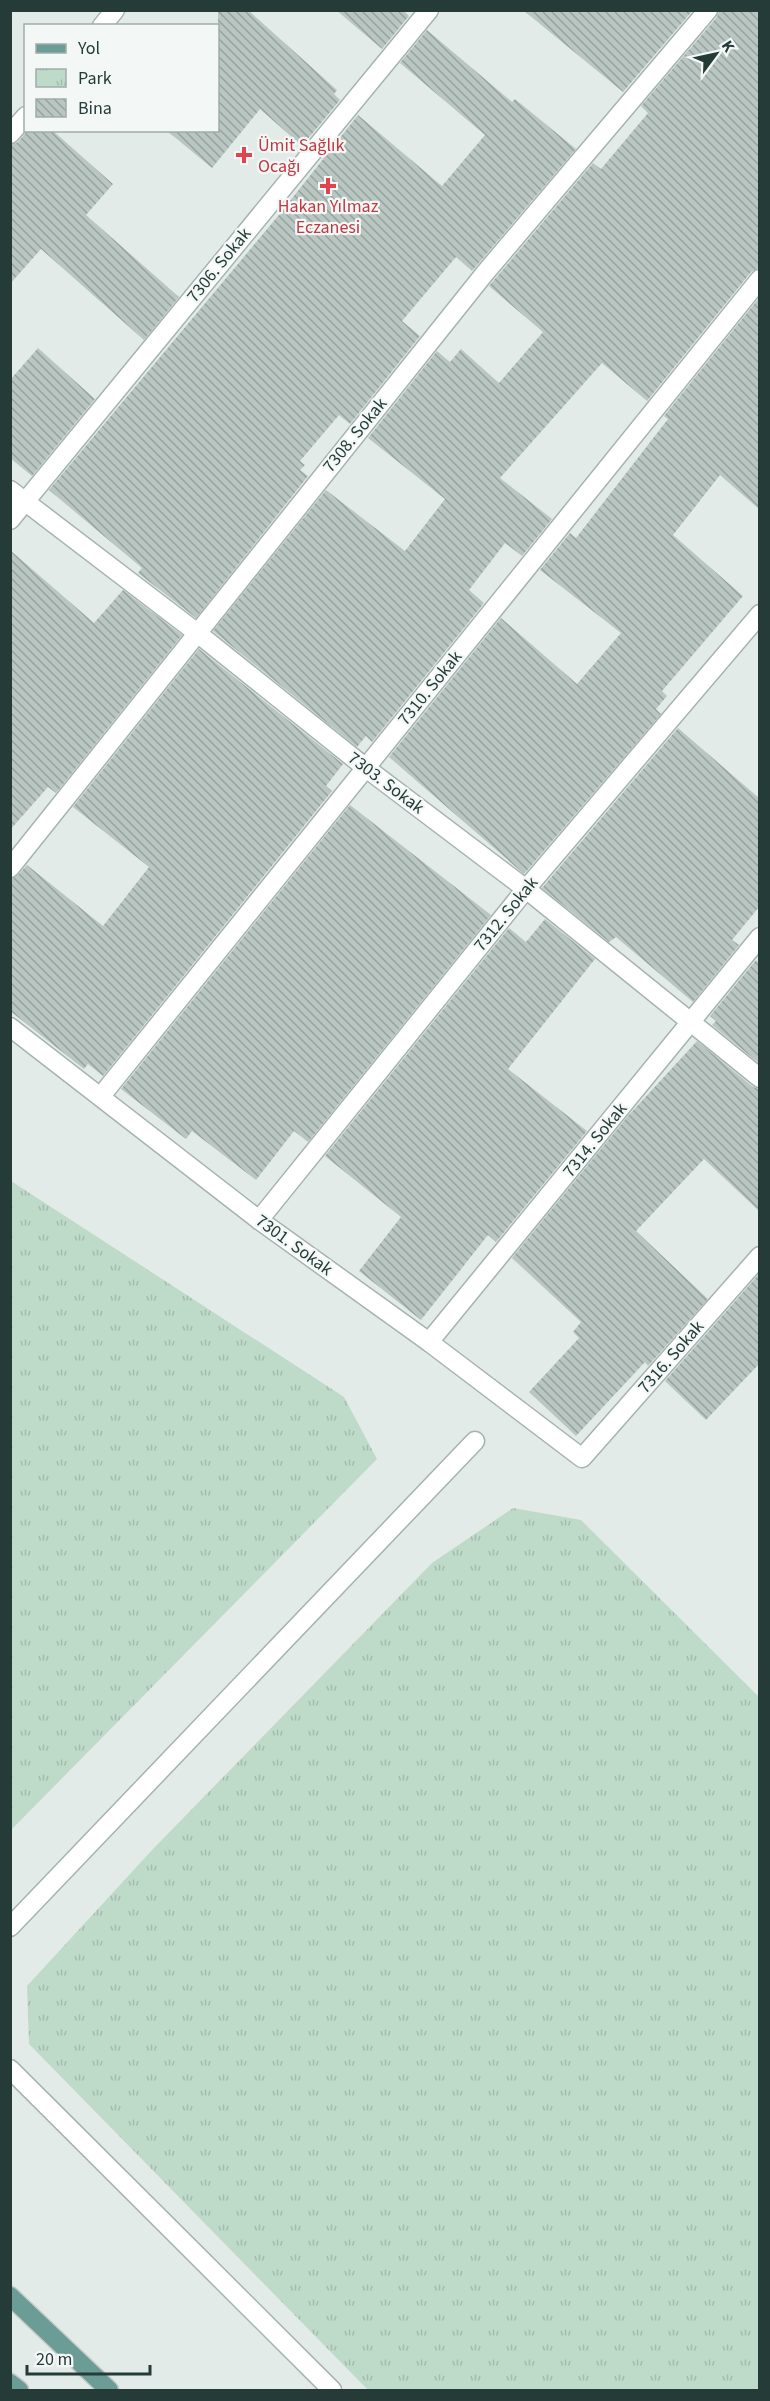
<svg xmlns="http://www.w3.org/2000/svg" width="770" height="2401" font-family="'Source Sans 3',sans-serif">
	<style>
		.park { fill: url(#park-tufts) }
		.building { fill: url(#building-back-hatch) }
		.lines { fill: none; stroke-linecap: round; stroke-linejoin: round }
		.minor-casing { stroke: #a6b3b0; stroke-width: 21 }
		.primary-casing { stroke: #c2c8c7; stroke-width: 21 }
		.minor { stroke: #fff; stroke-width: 18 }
		.primary { stroke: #6c9c96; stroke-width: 18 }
		.health-dot { fill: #e0444e; stroke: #f3f8f6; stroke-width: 2 }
		.labels { text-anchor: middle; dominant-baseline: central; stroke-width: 4.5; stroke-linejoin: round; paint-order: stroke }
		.health-label { font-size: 18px; fill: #be3a42; stroke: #f3f8f6; text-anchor: start }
		.street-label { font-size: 18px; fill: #253b38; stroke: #f3f8f6 }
	</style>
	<defs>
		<pattern id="park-tufts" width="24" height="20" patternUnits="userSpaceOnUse" patternTransform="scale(1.5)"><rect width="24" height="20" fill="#bedac9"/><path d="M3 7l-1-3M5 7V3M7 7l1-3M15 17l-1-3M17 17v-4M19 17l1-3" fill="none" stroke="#a3bcad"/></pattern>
		<pattern id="building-back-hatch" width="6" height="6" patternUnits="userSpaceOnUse" patternTransform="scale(1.5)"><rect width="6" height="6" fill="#b9c6c2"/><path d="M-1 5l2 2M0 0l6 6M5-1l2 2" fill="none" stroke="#96a29f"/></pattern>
	</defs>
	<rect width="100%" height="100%" fill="#e3ebe9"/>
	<g class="park">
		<path d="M11,1181L344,1397L377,1459L11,1830Z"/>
		<path d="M513,1508L581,1520L759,1697V2390H368L29,2044L27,1986L153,1849L432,1563Z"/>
	</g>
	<g class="building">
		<path d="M218,10H248L337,90L334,94L340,100L302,146L260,109L212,168L166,130H218Z"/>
		<path d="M336,10H403L409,16L382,49Z"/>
		<path d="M523,10H693L623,92Z"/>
		<path d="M719,10H759V268L751,272L647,401L602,363L500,478L552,519L522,556L505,543L469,590L484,603L372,742L366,736L357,747L213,631L326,490L405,551L445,499L368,438L437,351L450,362L461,349L499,383L543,332L489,286L593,163L601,169L648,113L641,106L717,17Z"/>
		<path d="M427,30L512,102L515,99L576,149L472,271L456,257L402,321L420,336L350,424L339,415L300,461L305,465L300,470L308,476L196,618L138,573L142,568L49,490L278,216L358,115L442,186L485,135L400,63Z"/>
		<path d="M28,130H52L113,184L86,215L179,297L144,340L41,249L10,284V145L18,142Z"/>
		<path d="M759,298V509L720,475L673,535L743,596L662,691L667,696L656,709L661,714L524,874L389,757L501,618L577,684L621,633L540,570L570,533L576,538L668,419L664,416Z"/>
		<path d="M38,348L95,399L32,476L10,458V380Z"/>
		<path d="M10,550L94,623L123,590L182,635L56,793L48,787L10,830Z"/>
		<path d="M199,649L343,764L326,786L332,791L103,1076L88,1064L84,1069L10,1011V879L18,875L27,865L103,926L149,867L73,807Z"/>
		<path d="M678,728L759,798V907L732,940L739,945L693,1002L616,937L609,942L542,888Z"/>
		<path d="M350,805L491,915L308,1142L294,1131L256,1180L192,1131L186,1139L121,1089Z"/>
		<path d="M545,919L595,959L508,1069L587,1131L496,1242L488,1235L421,1320L359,1271L401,1217L325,1156L509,928L526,942Z"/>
		<path d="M756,960L759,964V1063L712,1025L716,1021L710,1016Z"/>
		<path d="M697,1041L753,1087L759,1089V1211L704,1159L636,1231L708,1299L648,1366L645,1362L576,1436L529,1392L579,1338L573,1332L581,1322L512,1258L628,1116Z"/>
		<path d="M759,1274V1364L706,1420L665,1381Z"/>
	</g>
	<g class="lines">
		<defs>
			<g id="minor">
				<path d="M102,26L115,10"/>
				<path d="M10,134L26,116"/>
				<path d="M10,490L196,632L366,768L526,889L760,1078"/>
				<path d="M10,520L429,10"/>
				<path d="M10,868L485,273L708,10"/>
				<path d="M10,1027L259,1220L429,1342L582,1458L760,1256"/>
				<path d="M101,1096L760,279"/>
				<path d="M259,1220L526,889L760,614"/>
				<path d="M429,1342L760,937"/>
				<path d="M10,1927L475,1441"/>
				<path d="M10,2069L332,2390"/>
			</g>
			<g id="primary">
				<path d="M10,2296L109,2390"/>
				<path d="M10,2383L19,2390"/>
			</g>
		</defs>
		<use href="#minor" class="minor-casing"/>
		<use href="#primary" class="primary-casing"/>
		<use href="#minor" class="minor"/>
		<use href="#primary" class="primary"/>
	</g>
	<g class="health-dot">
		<path d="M241 146h6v6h6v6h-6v6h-6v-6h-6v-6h6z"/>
		<path d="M325 177h6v6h6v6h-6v6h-6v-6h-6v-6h6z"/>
	</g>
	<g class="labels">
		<g class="health-label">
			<text x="258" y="145">Ümit Sağlık<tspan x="258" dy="21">Ocağı</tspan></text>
			<text x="328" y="206" text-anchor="middle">Hakan Yılmaz<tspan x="328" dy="21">Eczanesi</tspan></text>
		</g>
		<g class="street-label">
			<text transform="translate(219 265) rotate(-51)">7306. Sokak</text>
			<text transform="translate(355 435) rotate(-51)">7308. Sokak</text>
			<text transform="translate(430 688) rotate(-51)">7310. Sokak</text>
			<text transform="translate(386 783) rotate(37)">7303. Sokak</text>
			<text transform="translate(506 914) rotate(-51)">7312. Sokak</text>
			<text transform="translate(595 1140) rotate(-51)">7314. Sokak</text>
			<text transform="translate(294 1245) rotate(36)">7301. Sokak</text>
			<text transform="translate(671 1357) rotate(-49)">7316. Sokak</text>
		</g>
	</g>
	<rect width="770" height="2401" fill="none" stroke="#253b38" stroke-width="24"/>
	<rect x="24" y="24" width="195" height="108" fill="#f3f8f6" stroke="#a1acaa" stroke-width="1.5"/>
	<rect x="36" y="44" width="30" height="9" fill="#6c9c96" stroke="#a1acaa" stroke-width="1.5"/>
	<text x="78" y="54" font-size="18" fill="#253b38">Yol</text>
	<rect x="36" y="69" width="30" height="18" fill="url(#park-tufts)" stroke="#a1acaa" stroke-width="1.5"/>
	<text x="78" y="84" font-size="18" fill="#253b38">Park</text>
	<rect x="36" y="99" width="30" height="18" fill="url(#building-back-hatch)" stroke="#a1acaa" stroke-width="1.5"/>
	<text x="78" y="114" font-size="18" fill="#253b38">Bina</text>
	<g transform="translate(716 54) rotate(57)" stroke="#f3f8f6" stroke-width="4.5" paint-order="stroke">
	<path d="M0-4.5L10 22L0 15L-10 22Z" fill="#253b38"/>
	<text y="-9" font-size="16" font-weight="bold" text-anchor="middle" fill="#253b38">K</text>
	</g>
	<path d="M27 2365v9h123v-9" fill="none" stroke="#253b38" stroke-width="3"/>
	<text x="36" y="2365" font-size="18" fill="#253b38" stroke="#f3f8f6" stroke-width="4.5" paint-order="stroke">20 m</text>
</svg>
